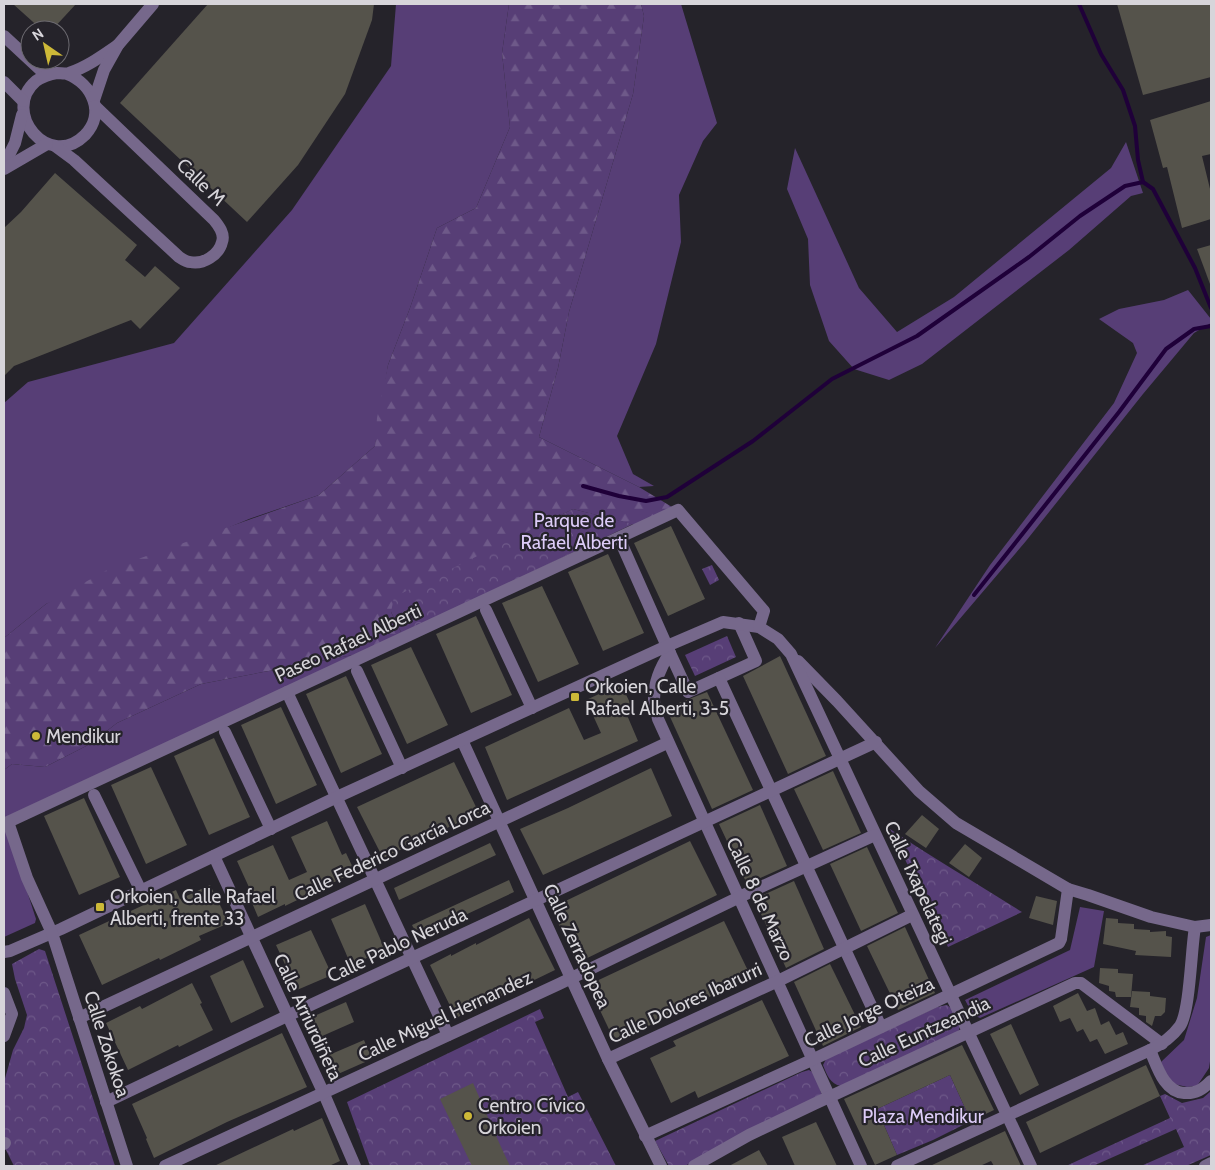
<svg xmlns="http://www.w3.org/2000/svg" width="1215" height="1170" font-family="Cabin,sans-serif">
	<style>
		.grass { fill: #573e76 }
		.forest { fill: url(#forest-firs) }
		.park { fill: url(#park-crowns) }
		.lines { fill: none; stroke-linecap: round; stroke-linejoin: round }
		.stream { stroke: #1f0039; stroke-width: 4 }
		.building { fill: #55534b }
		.minor { stroke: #76688b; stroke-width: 12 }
		.poi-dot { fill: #cdb938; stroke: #25232a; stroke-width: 2 }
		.labels { text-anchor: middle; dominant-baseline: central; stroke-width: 4.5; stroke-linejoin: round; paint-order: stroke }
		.street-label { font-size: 19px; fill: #d7d5da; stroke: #25232a }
		.park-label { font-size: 19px; fill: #ddccf8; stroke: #25232a }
		.poi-label { font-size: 19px; fill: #d7d5da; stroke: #25232a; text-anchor: start }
	</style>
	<defs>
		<pattern id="forest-firs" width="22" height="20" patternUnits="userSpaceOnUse" patternTransform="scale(1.25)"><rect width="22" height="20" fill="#573e76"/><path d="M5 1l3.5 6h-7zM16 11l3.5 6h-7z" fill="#6e5989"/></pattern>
		<pattern id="park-crowns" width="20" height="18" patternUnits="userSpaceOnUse" patternTransform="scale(1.25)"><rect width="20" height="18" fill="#573e76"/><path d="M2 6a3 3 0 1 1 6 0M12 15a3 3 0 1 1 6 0" fill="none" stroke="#6e5989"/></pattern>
	</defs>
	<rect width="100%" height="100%" fill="#25232a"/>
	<g class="grass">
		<path d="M396,4H509L502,53L510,127L476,208L437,228L410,308L388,365L375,446L319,495L249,519L46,604L4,638V403L28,382L174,343L292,210L391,66Z"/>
		<path d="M641,4H681L717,123L703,141L679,195L681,242L656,344L617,436L633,474L654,486L639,487L539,437L558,368L569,312L633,94L644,16Z"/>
		<path d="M1126,142L1143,193L1131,196L1069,250L922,364L889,380L854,369L829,341L810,285L808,239L787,189L795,148L859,288L897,332L954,297L1111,168Z"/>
		<path d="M1188,290L1211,319V323L1194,333L1143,394L1026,541L935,648L990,565L1114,403L1137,353L1133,343L1099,319L1119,309L1164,300Z"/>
		<path d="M358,654L4,818V770L12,764L45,767L90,744L117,723L201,684Z"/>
		<path d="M4,820L36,919L35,923L4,937Z"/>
		<path d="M1080,907L1104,911L1094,967L980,1018L973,1015L965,1000L1070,950Z"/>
		<path d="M1211,935V1055L1209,1068L1197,1086L1187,1087L1170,1083L1161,1062L1184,1040L1197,998L1206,937Z"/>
	</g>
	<path class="forest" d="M509,4H641L644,16L633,94L569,312L558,368L539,437L639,487L672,507L635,525L573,509L533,529L391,612L402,634L358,654L201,684L117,723L90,744L45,767L12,764L4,770V638L46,604L107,570L319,495L375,446L377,418L388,365L410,308L437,228L476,208L510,127L502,53Z"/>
	<g class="park">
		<path d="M573,509L633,524L402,634L391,612L394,597Z"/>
		<path d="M712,565L719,580L710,585L702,569Z"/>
		<path d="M727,636L736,657L695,676L685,655Z"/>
		<path d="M890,829C933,858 978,884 1022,912L948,947Z"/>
		<path d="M39,949L45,951L115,1166H14L5,1148L4,1139V1082L13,1050L24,1028L27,1015L15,979L12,964Z"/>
		<path d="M947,1005L953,1010L960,1026L958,1033L841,1086C830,1084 827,1075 823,1065L826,1059L937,1007Z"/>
		<path d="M540,1009L544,1018L535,1022L568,1097L578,1092L616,1166H370L347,1102Z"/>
		<path d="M809,1070L814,1073L822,1095L745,1132L685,1166H669L655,1141L802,1072Z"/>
		<path d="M950,1075L971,1121L933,1140L897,1155L877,1109Z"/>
		<path d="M1211,1091V1155L1186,1166H1141L1184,1147L1176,1129L1093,1166H1066L1170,1118L1160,1096L1165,1094L1182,1103L1203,1098Z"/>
	</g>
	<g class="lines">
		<g class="stream">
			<path d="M1079,4L1101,54L1123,90L1135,126L1138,160L1143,182L1153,189L1195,268L1211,308"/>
			<path d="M583,486L619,496L646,501L667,497L753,441L832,379L917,336L1029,257L1080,216L1125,186L1143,182"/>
			<path d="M974,595L1119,412L1166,349L1194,329L1211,326"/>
		</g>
	</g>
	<g class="building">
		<path d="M13,4H76L52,30H42Z"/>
		<path d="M208,4H374L372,20L345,94L298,165L247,222L120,103Z"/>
		<path d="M1117,4H1211V77L1143,95Z"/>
		<path d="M1211,101V154L1202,156L1211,193V219L1182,228L1167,167L1163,168L1150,120Z"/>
		<path d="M55,173L137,245L125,260L145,277L155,266L180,288L140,329L131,320L14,366L4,376V228L21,212Z"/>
		<path d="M1211,245V284H1210L1197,249Z"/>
		<path d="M671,526L705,599L668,616L634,543Z"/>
		<path d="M608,554L644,633L603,651L568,572Z"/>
		<path d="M542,586L579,664L538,682L502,603Z"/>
		<path d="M476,616L512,695L471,713L436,634Z"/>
		<path d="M411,647L448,725L407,744L371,665Z"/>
		<path d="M780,656L826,756L788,774L743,676Z"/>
		<path d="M346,676L382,754L341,773L306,694Z"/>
		<path d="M621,684L631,705L624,708L638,741L507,800L485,747L569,708L584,740L601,733L586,700Z"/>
		<path d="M707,692L753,790L712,809L666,708Z"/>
		<path d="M281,707L317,785L276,804L241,725Z"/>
		<path d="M214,738L250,817L209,835L174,756Z"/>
		<path d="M454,762L479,813L383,858L357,807Z"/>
		<path d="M151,767L187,845L146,864L111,785Z"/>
		<path d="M651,768L672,816L543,875L520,829L568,808Z"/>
		<path d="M833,771L861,833L823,850L794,789Z"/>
		<path d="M84,798L120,877L79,895L44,816Z"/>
		<path d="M760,805L787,866L747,884L719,824Z"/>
		<path d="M922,815L939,829L926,848L905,834Z"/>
		<path d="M327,821L342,855L346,853L355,872L285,906V904L258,917L250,898L253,896L237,861L273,845L289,880L307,872L291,837Z"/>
		<path d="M690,841L717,895L577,963L551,908Z"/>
		<path d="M490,843L496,855L399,900L394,888Z"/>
		<path d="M965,844L982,858L969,877L949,863Z"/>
		<path d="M867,847L898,913L861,931L830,864Z"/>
		<path d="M509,880L514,892L418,937L412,925Z"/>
		<path d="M794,881L824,949L786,968L754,899Z"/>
		<path d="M210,885L229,923L199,936L201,940L160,960L159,958L102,985L79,935L176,890L180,899Z"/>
		<path d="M1036,896L1057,901L1053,925L1029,918Z"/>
		<path d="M365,904L385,950L351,965L331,919Z"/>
		<path d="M529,918L555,970L456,1018L430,965L451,954V956L476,943V945Z"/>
		<path d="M1106,918L1118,919V923L1134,924V929L1150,930V932L1166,931V936L1172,937L1171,957L1135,955L1136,951L1103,944Z"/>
		<path d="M724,921L751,977L615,1042L588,985Z"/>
		<path d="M905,927L935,993L898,1010L867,946Z"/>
		<path d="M311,930L332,975L297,990L276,945Z"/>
		<path d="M243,960L264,1007L231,1023L210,976Z"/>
		<path d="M830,964L861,1027L823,1046L794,982Z"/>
		<path d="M1100,968L1118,969V973L1133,974L1131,997H1116L1115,992L1109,991V986L1099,983Z"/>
		<path d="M192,983L202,1003L200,1004L213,1030L179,1047L178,1045L128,1070L106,1023L140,1006L142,1009Z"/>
		<path d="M1132,991L1150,992V996L1166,998L1165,1012L1161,1016H1155L1152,1026L1146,1022V1016L1139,1015V1008L1130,1007Z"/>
		<path d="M1078,993L1087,1011L1095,1008L1101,1025L1109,1021L1116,1035L1123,1032L1128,1044L1105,1054L1097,1039L1090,1042L1083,1029L1077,1032L1070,1018L1060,1022L1053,1006Z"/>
		<path d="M762,1000L789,1056L698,1098L695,1091L671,1103L650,1058L676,1046L673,1041Z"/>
		<path d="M346,1002L354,1022L320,1037L312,1017Z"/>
		<path d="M1011,1024L1039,1085L1020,1095L990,1034Z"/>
		<path d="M282,1033L307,1087L227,1122L154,1158L146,1139L147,1138L132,1104Z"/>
		<path d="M364,1040L372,1059L338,1074L329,1055Z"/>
		<path d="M962,1045L994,1110L971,1121L950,1075L877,1109L897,1155L875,1165L844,1099Z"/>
		<path d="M1146,1065L1160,1096L1040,1153L1026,1122Z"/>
		<path d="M473,1083L501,1147L510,1166H472L440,1099Z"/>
		<path d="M322,1118L340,1161L329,1166H214L293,1129L294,1131Z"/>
		<path d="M816,1122L837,1166H795L782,1137Z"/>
		<path d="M1005,1131L1021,1166H994L991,1161L980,1166H930Z"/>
		<path d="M759,1150L768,1166H729Z"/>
	</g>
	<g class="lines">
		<g class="minor">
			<path d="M4,36L46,75"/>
			<path d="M67,74C92,84 106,113 85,135C49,171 0,112 36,81C42,77 50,74 57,73C61,73 65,74 69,73C87,67 102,56 118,45"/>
			<path d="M4,82L23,101"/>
			<path d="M94,100L104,70L118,45L153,4"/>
			<path d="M55,146L74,160L179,257C182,259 187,262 190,262C203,265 219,255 222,242C225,234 219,226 214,220L95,106"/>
			<path d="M4,165L15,143L22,115"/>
			<path d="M4,169L47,144"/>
			<path d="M623,547L670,653C661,666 654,683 654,699C654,706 657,713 658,719L861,1166"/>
			<path d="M486,610L532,708"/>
			<path d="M670,653L688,692L756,661L739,623"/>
			<path d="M798,661L837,701L919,791L956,823L1068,889L1088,895L1151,917L1195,927L1211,925"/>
			<path d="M357,671L402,768"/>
			<path d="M719,678L881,1027"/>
			<path d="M287,692L448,1035"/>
			<path d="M225,732L271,829"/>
			<path d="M462,740L608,1059L661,1166"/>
			<path d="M94,795L141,891"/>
			<path d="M214,856L324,1094L355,1166"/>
			<path d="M4,952L10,951L61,929L337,797L667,646L723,622L759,627L778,639L791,654L1031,1166"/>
			<path d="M4,993L12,1014L4,1036"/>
			<path d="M79,1018L667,743"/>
			<path d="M1150,1050C1157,1066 1164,1092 1184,1093C1196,1094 1203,1089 1211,1081"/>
			<path d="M608,1059L778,981L912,915"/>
			<path d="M106,1102L287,1016L876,742"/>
			<path d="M645,1136L814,1059L1059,943L1061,939L1068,889"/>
			<path d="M4,1144L5,1143"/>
			<path d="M127,1166L52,933L27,878L8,822L678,510L764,611L759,627"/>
			<path d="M165,1166L559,984L750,892L875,835"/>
			<path d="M694,1166L749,1135L814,1104L1075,983H1081L1162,1044"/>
			<path d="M897,1166L1150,1050C1162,1044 1172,1037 1180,1026C1190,1011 1191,950 1195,927"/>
			<path d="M1205,1166L1211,1163"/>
		</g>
	</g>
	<g class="poi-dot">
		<rect x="570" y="692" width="10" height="10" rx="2.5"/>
		<circle cx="36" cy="736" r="5"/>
		<rect x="95" y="902" width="10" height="10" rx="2.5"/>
		<circle cx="468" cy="1116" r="5"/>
	</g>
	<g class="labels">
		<g class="street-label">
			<text transform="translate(201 182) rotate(44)">Calle M</text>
			<text transform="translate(348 643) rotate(-25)">Paseo Rafael Alberti</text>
			<text transform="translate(392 851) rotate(-25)">Calle Federico García Lorca</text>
			<text transform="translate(918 883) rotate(65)">Calle Txapelategi</text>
			<text transform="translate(760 899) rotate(65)">Calle 8 de Marzo</text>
			<text transform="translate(397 945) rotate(-25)">Calle Pablo Neruda</text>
			<text transform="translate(577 946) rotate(65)">Calle Zerradopea</text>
			<text transform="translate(685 1003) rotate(-25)">Calle Dolores Ibarurri</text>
			<text transform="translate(869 1012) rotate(-25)">Calle Jorge Oteiza</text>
			<text transform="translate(445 1016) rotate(-25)">Calle Miguel Hernandez</text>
			<text transform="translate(308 1017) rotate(65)">Calle Arriurdiñeta</text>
			<text transform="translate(924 1032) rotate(-25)">Calle Euntzeandia</text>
			<text transform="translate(107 1044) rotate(72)">Calle Zokokoa</text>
		</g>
		<g class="park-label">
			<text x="574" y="520">Parque de<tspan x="574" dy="22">Rafael Alberti</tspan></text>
			<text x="923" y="1116">Plaza Mendikur</text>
		</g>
		<g class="poi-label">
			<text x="585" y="686">Orkoien, Calle<tspan x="585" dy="22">Rafael Alberti, 3-5</tspan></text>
			<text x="46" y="736">Mendikur</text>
			<text x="110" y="896">Orkoien, Calle Rafael<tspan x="110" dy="22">Alberti, frente 33</tspan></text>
			<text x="478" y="1105">Centro Cívico<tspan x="478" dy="22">Orkoien</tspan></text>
		</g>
	</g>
	<rect width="1215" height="1170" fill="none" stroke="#d7d5da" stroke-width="10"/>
	<g transform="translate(45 45) rotate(326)"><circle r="24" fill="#25232a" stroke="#6c6a70"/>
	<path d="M0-4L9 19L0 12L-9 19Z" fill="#cdb938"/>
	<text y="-8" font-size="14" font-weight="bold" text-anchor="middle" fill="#d7d5da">N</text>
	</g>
</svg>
